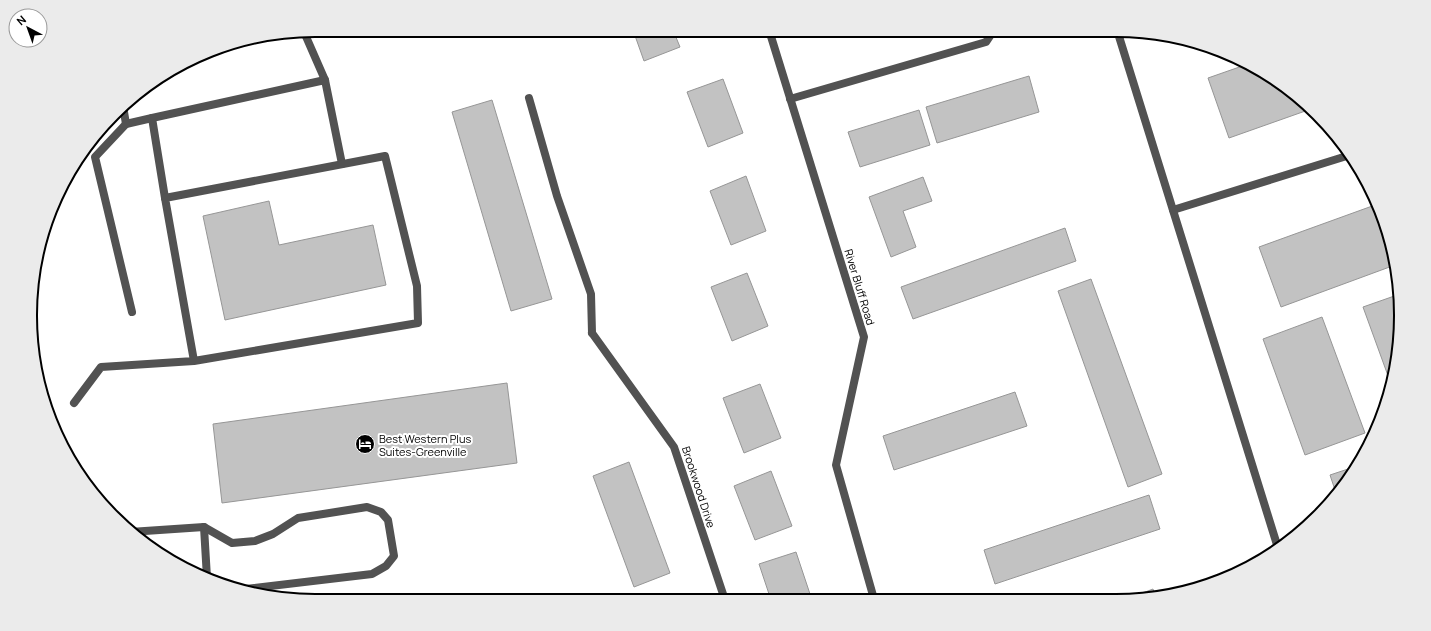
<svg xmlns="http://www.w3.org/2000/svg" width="1431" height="631" font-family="Manrope,sans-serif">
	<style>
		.building { fill: #c2c2c2; stroke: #969696 }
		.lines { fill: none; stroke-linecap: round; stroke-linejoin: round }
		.lane { stroke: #525252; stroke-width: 8 }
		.street { stroke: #525252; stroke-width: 8 }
		.labels { text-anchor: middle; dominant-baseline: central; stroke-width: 4; stroke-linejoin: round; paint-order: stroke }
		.street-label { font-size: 11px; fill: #000; stroke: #fff }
		.poi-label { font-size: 11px; fill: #000; stroke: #fff; text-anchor: start }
		.rim { fill: none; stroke: #000; stroke-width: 2 }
	</style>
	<rect width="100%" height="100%" fill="#fff"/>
	<g class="building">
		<path d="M633,30H673L680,47L644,61Z"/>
		<path d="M1248,64L1258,68L1304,101L1311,109L1229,138L1208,78Z"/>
		<path d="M1029,76L1039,112L937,143L926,107Z"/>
		<path d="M723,79L743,133L708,147L687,92Z"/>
		<path d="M492,100L552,299L511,311L452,112Z"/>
		<path d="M919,110L930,145L860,167L848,132Z"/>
		<path d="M746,176L766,231L731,245L710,191Z"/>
		<path d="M923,177L932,201L903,211L916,247L891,257L869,197Z"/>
		<path d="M269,201L279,245L373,225L386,285L225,320L203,216Z"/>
		<path d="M1375,205L1394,256L1395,265L1281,307L1259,247Z"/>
		<path d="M1065,228L1076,261L913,319L901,287Z"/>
		<path d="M747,273L768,326L732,341L711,287Z"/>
		<path d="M1091,279L1162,474L1128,487L1058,291Z"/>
		<path d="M1400,294L1399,353L1391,384L1363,307Z"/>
		<path d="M1322,317L1365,433L1305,455L1263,339Z"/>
		<path d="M507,383L517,463L222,503L213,424Z"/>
		<path d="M760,384L781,438L744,453L723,398Z"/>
		<path d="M1015,392L1027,426L894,470L883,436Z"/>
		<path d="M629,462L670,573L634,587L593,476Z"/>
		<path d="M1357,466L1353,474L1336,493L1330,475Z"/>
		<path d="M771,471L792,526L755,540L734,486Z"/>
		<path d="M1149,495L1160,529L995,584L984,550Z"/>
		<path d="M796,552L812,600H771L759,564Z"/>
		<path d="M1153,589L1156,598L1127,599Z"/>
	</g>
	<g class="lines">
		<g class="lane">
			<path d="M1117,30L1278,548"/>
			<path d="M304,32L325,80"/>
			<path d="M529,98L557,196L591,294L592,333"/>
			<path d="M790,99L986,42L994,30"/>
			<path d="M123,106L126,124L152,118"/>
			<path d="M126,124L95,157L132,312"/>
			<path d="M165,198L152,118L325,80L342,164"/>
			<path d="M1173,210L1350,155"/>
			<path d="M74,403L101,367L194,361L418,323L417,286L385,156L165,198L194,361"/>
			<path d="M204,527L207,578"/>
			<path d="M130,532L204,527L232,543L255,541L273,534L298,518L367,507L381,512L388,520L394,556L386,566L372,574L246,589"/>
		</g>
		<g class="street">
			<path d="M769,30L864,337L836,465L874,599"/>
			<path d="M592,333L674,447L725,600"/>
		</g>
	</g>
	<defs>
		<symbol id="hotel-disc" viewBox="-11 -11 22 22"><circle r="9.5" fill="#000" stroke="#fff"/><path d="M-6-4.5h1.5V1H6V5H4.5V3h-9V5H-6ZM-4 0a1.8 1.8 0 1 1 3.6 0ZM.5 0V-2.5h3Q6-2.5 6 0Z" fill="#fff"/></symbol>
	</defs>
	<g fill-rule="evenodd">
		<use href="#hotel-disc" x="354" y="433" width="22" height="22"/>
	</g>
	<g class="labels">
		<g class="street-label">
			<text transform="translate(860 287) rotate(73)">River Bluff Road</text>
			<text transform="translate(699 487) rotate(72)">Brookwood Drive</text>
		</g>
		<g class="poi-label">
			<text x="379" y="438">Best Western Plus<tspan x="379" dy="13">Suites-Greenville</tspan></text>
		</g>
	</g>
	<path d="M0 0H1431V631H0ZM315 37H1116A278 278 0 0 1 1394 315V316A278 278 0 0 1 1116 594H315A278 278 0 0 1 37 316V315A278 278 0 0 1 315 37Z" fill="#ebebeb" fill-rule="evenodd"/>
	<path class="rim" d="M315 37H1116A278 278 0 0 1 1394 315V316A278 278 0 0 1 1116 594H315A278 278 0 0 1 37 316V315A278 278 0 0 1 315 37Z"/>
	<g transform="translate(28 28) rotate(319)"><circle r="19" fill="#ffffff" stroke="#999999"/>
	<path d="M0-3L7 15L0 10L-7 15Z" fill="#000000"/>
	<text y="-6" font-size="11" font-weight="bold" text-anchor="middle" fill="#000000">N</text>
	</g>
</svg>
